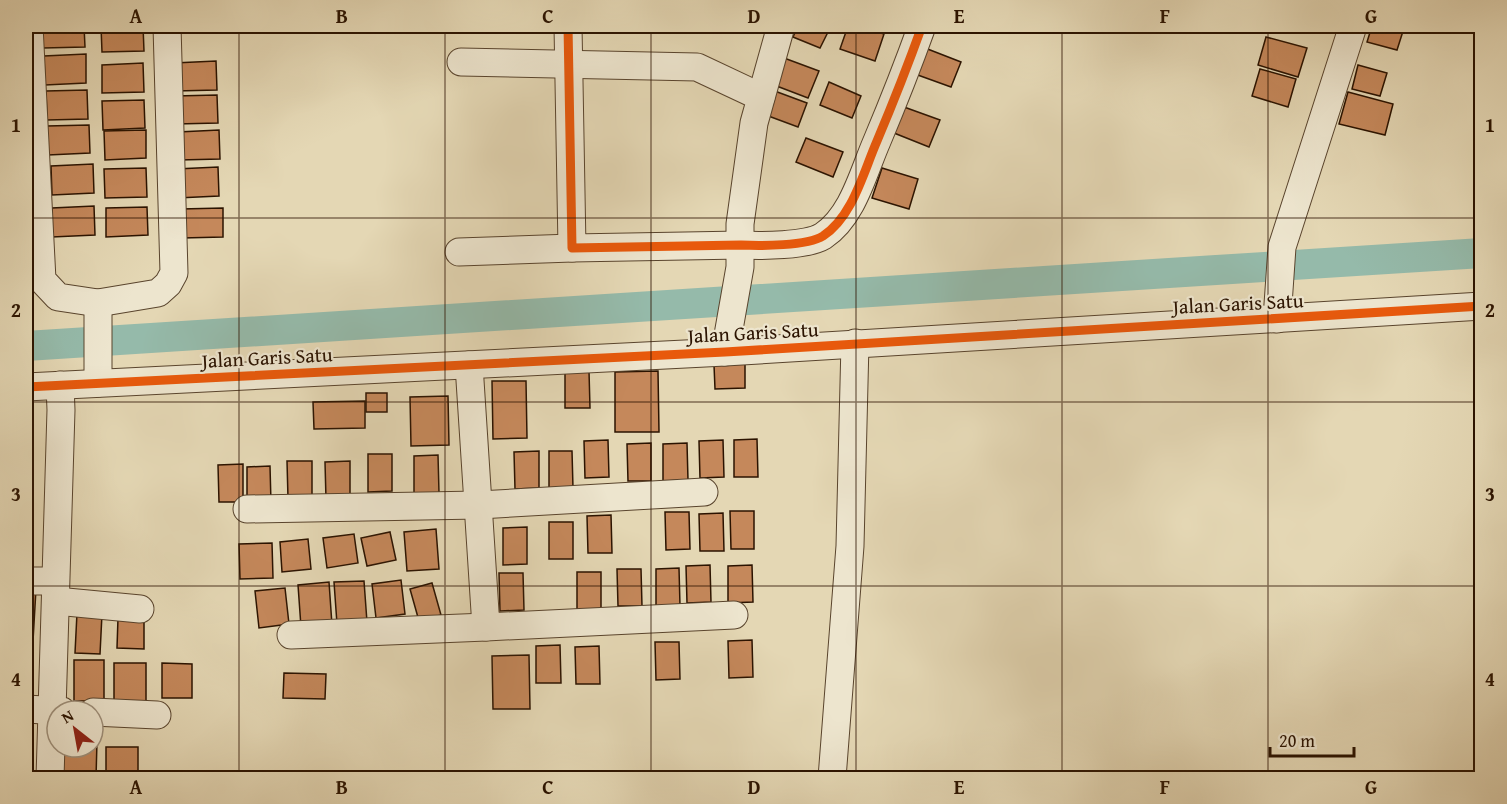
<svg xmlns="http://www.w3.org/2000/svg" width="1507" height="804" font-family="'Gentium Book Plus',serif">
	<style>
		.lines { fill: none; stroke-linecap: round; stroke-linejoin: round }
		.canal { stroke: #95baaa; stroke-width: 30 }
		.building { fill: #c5885b; stroke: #2b1300; stroke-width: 1.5 }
		.minor-casing { stroke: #59442d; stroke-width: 29 }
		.minor { stroke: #ede5ce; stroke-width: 27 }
		.cycleway-casing { stroke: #ede5ce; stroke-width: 13 }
		.cycleway { stroke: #e8590c; stroke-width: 9 }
		.grid { fill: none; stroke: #2b1300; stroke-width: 1.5; stroke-opacity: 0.55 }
		.labels { text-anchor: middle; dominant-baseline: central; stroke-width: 4.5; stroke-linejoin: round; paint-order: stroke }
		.street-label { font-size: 20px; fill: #2b1300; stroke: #ede5ce }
		.neatline { fill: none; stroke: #2b1300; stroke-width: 2 }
		.grid-label { font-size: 20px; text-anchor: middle; font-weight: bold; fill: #2b1300 }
	</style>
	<rect width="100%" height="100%" fill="#e4d7b4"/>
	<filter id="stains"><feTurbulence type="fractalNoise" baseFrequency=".00333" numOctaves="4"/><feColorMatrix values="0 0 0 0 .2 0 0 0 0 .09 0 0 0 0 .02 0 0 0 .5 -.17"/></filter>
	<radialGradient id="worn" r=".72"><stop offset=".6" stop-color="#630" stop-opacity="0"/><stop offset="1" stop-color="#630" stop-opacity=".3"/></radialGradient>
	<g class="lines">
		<path class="canal" d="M26,346L1482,253"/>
	</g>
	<g class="building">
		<path d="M43,26H84L85,47L43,48Z"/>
		<path d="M101,26H143L144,51L102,52Z"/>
		<path d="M798,26H831L820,48L793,37Z"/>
		<path d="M848,26H858L884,34L875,61L840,49Z"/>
		<path d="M1372,26H1394L1404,28L1397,50L1367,42Z"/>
		<path d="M1266,37L1307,48L1298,77L1258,65Z"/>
		<path d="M925,48L961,62L951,87L915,74Z"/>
		<path d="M86,54V83L45,85L44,56Z"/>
		<path d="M784,58L819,71L808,98L774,85Z"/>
		<path d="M216,61L217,90L175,91L174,63Z"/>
		<path d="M143,63L144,92L102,93V65Z"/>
		<path d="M1358,65L1387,73L1380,96L1352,89Z"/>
		<path d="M1260,69L1296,79L1288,107L1252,96Z"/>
		<path d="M829,82L861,96L852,118L820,105Z"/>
		<path d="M87,90L88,119L47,120L46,91Z"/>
		<path d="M772,90L807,103L798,127L763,114Z"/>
		<path d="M1348,92L1393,104L1385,135L1339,124Z"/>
		<path d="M217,95L218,123L176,124L175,96Z"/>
		<path d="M144,100L145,128L103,130L102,101Z"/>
		<path d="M904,107L940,120L929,147L894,133Z"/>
		<path d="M89,125L90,153L48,155L47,126Z"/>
		<path d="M146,130V158L105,160L104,131Z"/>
		<path d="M219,130L220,159L179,160L178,132Z"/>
		<path d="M806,138L843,152L833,177L796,162Z"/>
		<path d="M93,164L94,193L52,195L51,166Z"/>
		<path d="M218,167L219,196L177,198L176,169Z"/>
		<path d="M146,168L147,197L105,198L104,169Z"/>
		<path d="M882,168L918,179L909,209L872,198Z"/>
		<path d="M94,206L95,235L52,237V208Z"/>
		<path d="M147,207L148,235L106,237V208Z"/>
		<path d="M223,208V237L182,238L181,209Z"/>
		<path d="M745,364V388L715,389L714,365Z"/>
		<path d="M565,371H589L590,408H565Z"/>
		<path d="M658,371L659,432H615V372Z"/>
		<path d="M492,381H526L527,438L493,439Z"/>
		<rect x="366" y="393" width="21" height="19"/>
		<path d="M448,396L449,445L411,446L410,397Z"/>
		<path d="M365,401V428L314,429L313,402Z"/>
		<path d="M26,435H31L28,472H26Z"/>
		<path d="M757,439L758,477H734V440Z"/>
		<path d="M608,440L609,477L585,478L584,441Z"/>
		<path d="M723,440L724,477L700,478L699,441Z"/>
		<path d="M651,443V481H628L627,444Z"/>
		<path d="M687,443L688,480L663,481V444Z"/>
		<path d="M539,451V488L515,489L514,452Z"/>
		<path d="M549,451H572L573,488L549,489Z"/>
		<path d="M368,454H392V491L368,492Z"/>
		<path d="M438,455L439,493H414V456Z"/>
		<path d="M287,461H312V498H288Z"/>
		<path d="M350,461V498L326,499L325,462Z"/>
		<path d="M243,464V502H219L218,465Z"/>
		<path d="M270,466L271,503L247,504V467Z"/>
		<path d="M730,511H754V549H731Z"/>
		<path d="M665,512H689L690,549L666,550Z"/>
		<path d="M723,513L724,551H700L699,514Z"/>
		<path d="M611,515L612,553H588L587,516Z"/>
		<rect x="549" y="522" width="24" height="37"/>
		<path d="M527,527V564L503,565V528Z"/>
		<path d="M436,529L439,569L407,571L404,532Z"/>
		<path d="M390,532L396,560L367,566L361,538Z"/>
		<path d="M354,534L358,563L327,568L323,538Z"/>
		<path d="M308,539L311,569L282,572L280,542Z"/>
		<path d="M272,543L273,578L240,579L239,544Z"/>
		<path d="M710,565L711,602L687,603L686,566Z"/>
		<path d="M752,565L753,602L728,603V566Z"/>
		<path d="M679,568L680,606H656V569Z"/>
		<path d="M617,569H641L642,606H618Z"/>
		<rect x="577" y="572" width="24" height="37"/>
		<path d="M499,573H523L524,610L500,611Z"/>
		<path d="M401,580L405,614L376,618L372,584Z"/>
		<path d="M364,581L367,622L337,624L334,582Z"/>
		<path d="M329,582L332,625L301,627L298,585Z"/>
		<path d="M432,583L441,615L419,621L410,589Z"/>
		<path d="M26,588L36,589L33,641L26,640Z"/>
		<path d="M285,588L289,624L259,628L255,591Z"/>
		<path d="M77,613L102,614L100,654L75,653Z"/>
		<path d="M118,618H144V649L117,648Z"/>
		<path d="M752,640L753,677L729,678L728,641Z"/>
		<path d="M655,642H679L680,679L656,680Z"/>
		<path d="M560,645L561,683H536V646Z"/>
		<path d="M599,646L600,684H576L575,647Z"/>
		<path d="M529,655L530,709H493L492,656Z"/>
		<rect x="74" y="660" width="30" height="41"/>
		<rect x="114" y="663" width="32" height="39"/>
		<path d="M162,663L192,664V698H162Z"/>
		<path d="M26,672H33L31,697H26Z"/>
		<path d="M284,673L326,674L325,699L283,698Z"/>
		<path d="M93,741H97L96,778H62V747H93Z"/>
		<rect x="106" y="747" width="32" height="31"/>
		<rect x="661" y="771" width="30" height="7"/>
		<rect x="704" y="772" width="29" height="6"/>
		<path d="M619,773L648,774V778H619Z"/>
		<path d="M585,774L614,775V778H585Z"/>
	</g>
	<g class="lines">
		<defs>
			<g id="minor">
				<path d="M29,26L42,280L58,297L98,303L158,293L168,284L174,273L167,26"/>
				<path d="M568,26L572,248L741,245C760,246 807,246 823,236C853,216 863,173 877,141C893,103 908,65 922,26"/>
				<path d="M461,62L697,67L761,97"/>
				<path d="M459,252L572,248"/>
				<path d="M1277,319L1282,247L1353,26"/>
				<path d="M725,352L740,267V224L754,123L781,26"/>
				<path d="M469,365L486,627L734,615"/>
				<path d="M98,383V303"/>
				<path d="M26,387L725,352L1482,306"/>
				<path d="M247,509L479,505L704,492"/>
				<path d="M26,581H55"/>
				<path d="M56,601L140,609"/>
				<path d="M291,635L486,627"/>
				<path d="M26,709L62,711"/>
				<path d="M93,712L157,715"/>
				<path d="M50,778L61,410L60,385"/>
				<path d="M832,778L850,546L855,343"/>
			</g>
		</defs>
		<use href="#minor" class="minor-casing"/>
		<use href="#minor" class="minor"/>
		<defs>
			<g id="cycleway">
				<path d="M568,26L572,248L741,245C760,246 807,246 823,236C853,216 863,173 877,141C893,103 908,65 922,26"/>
				<path d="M26,387L725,352L1482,306"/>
			</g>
		</defs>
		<use href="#cycleway" class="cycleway-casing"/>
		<use href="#cycleway" class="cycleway"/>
	</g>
	<path class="grid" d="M239,26V778M445,26V778M651,26V778M856,26V778M1062,26V778M1268,26V778M26,218H1482M26,402H1482M26,586H1482"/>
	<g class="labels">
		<g class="street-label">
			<text transform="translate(1238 303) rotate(-3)">Jalan Garis Satu</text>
			<text transform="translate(753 332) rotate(-3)">Jalan Garis Satu</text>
			<text transform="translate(267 357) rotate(-3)">Jalan Garis Satu</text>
		</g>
	</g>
	<rect width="1507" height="804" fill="none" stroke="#e4d7b4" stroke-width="66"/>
	<g transform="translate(75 729) rotate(329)"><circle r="28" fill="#ede5ce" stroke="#9f917c" stroke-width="1.5"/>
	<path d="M0-4.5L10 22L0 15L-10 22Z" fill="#8f2418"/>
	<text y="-9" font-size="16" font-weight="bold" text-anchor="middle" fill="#2b1300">N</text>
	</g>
	<path d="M1270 747v9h84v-9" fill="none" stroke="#2b1300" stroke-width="3"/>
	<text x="1279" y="747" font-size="18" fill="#2b1300" stroke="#ede5ce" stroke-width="4.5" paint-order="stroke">20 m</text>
	<rect x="33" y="33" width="1441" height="738" class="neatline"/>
	<g class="grid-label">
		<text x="136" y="23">A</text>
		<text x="342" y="23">B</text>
		<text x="548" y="23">C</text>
		<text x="754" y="23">D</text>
		<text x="959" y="23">E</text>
		<text x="1165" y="23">F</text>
		<text x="1371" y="23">G</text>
		<text x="16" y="132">1</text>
		<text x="1490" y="132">1</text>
		<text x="16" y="317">2</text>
		<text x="1490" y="317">2</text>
		<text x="16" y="501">3</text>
		<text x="1490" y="501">3</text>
		<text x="16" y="686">4</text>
		<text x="1490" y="686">4</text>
		<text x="136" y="794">A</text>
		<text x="342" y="794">B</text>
		<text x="548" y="794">C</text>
		<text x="754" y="794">D</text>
		<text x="959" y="794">E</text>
		<text x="1165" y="794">F</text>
		<text x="1371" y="794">G</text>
	</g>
	<rect width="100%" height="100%" filter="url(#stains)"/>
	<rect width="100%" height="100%" fill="url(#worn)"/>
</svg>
